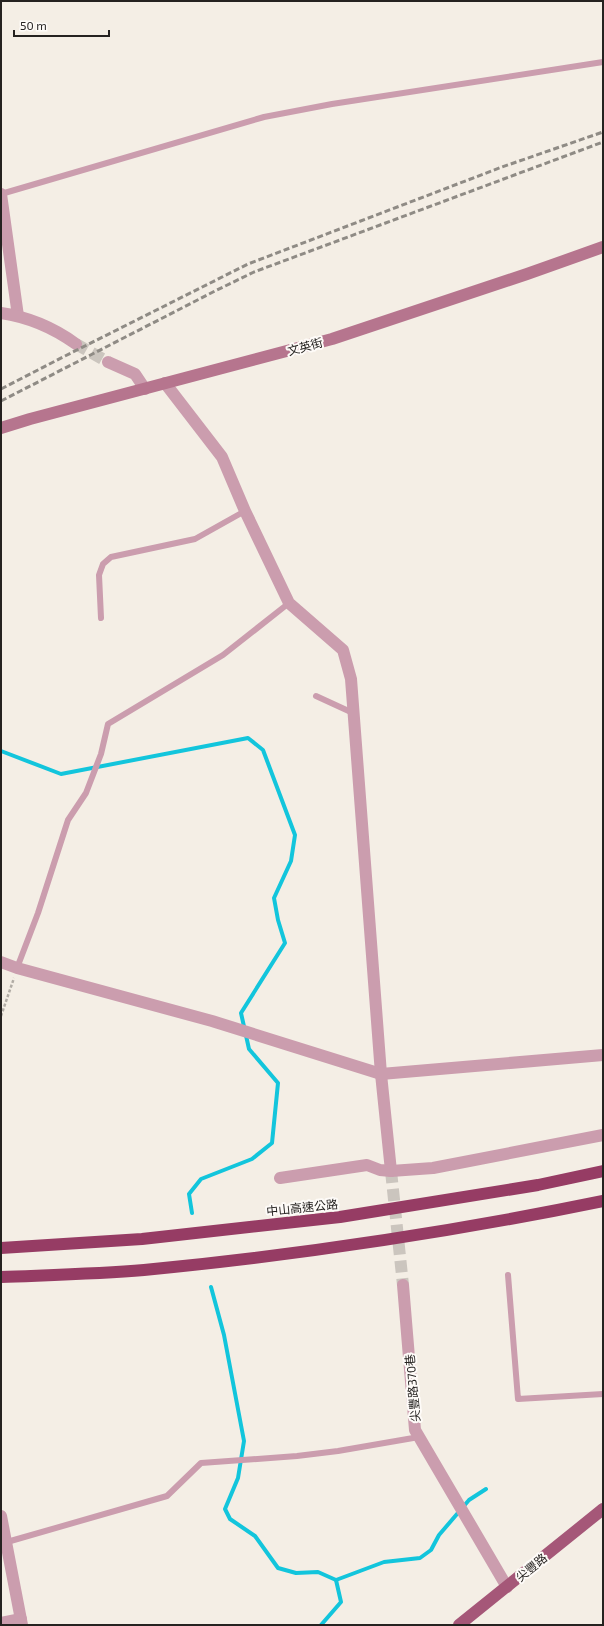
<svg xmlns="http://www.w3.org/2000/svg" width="604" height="1626" font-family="'Exo 2','Noto Sans TC',sans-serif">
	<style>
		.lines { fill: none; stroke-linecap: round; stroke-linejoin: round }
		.stream { stroke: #12c5dc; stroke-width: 4 }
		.street-tunnel { stroke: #cbc5be; stroke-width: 12; stroke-dasharray: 12 6; stroke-linecap: butt }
		.path { stroke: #b1aca5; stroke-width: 2.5; stroke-dasharray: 3 2; stroke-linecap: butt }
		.lane { stroke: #cb9dae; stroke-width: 6 }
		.street { stroke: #cb9dae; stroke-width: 12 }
		.secondary { stroke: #b6758e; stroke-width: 12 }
		.primary { stroke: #a55778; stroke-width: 12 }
		.highway { stroke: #963c64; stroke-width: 12 }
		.rail { stroke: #8f8b85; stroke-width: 3; stroke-dasharray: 6 3; stroke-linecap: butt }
		.labels { text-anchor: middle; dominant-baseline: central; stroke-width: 4; stroke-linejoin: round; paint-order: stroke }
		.street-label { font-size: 12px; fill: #252220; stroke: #fefbf8 }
	</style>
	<rect width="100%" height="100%" fill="#f4eee5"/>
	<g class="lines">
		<g class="stream">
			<path d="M1,751L61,774L248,738L263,750L295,835L291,861L274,898L278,920L285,943L241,1013L249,1049L278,1083L272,1143L252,1159L201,1179L189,1194L192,1213"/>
			<path d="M211,1287L224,1335L244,1441L238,1478L225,1509L230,1519L255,1536L278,1568L296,1573L318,1572L336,1580L384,1562L420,1558L431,1550L439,1535L469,1500L486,1489"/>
			<path d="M321,1625L341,1602L336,1580"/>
		</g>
		<g class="street-tunnel">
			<path d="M76,344L108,362"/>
			<path d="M391,1171L403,1285"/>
		</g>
		<path class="path" d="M1,1016L14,978"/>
		<g class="lane">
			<path d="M1,194L264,117L332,104L603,62"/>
			<path d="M101,618L99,575L103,564L111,557L195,539L245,511"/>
			<path d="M316,696L353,713"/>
			<path d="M17,968L38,913L68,820L86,793L101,754L108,724L223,655L289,603"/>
			<path d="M508,1275L518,1399L603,1394"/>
			<path d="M7,1542L167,1496L201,1463L297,1456L338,1451L419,1437"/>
		</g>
		<g class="street">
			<path d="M1,194L18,316"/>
			<path d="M1,313C28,317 54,328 76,344"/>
			<path d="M108,362L135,374L145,389"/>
			<path d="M165,383L222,457L245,511L289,603L343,650L351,679L381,1074L391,1171"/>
			<path d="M1,962L17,968L212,1021L381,1074L603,1055"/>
			<path d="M280,1178L367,1165L380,1170L391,1171L433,1168L603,1135"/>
			<path d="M403,1285L415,1430L507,1587"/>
			<path d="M1,1516L22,1625"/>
			<path d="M1,1623L21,1619"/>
		</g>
		<path class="secondary" d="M1,428L30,419L332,339L527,274L603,247"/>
		<path class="primary" d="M459,1625L603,1509"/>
		<g class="highway">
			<path d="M1,1248L142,1239L340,1217L538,1185L603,1171"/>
			<path d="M1,1277C49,1275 97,1274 144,1270C298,1255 452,1232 603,1201"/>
		</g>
		<g class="rail">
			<path d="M1,389L63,357L248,264L502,167L603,132"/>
			<path d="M1,401L215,291L254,272L603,142"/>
		</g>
	</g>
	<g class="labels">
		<g class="street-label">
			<text transform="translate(305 346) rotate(-15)">文英街</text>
			<text transform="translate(302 1207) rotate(-6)">中山高速公路</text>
			<text transform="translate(412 1388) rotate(-95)">尖豐路370巷</text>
			<text transform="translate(531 1567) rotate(-39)">尖豐路</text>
		</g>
	</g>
	<rect width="604" height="1626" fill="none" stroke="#252220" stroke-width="4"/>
	<path d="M14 30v6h95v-6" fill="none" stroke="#252220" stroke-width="2"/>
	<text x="20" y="30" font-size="12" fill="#252220" stroke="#fefbf8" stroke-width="3" paint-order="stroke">50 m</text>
</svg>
